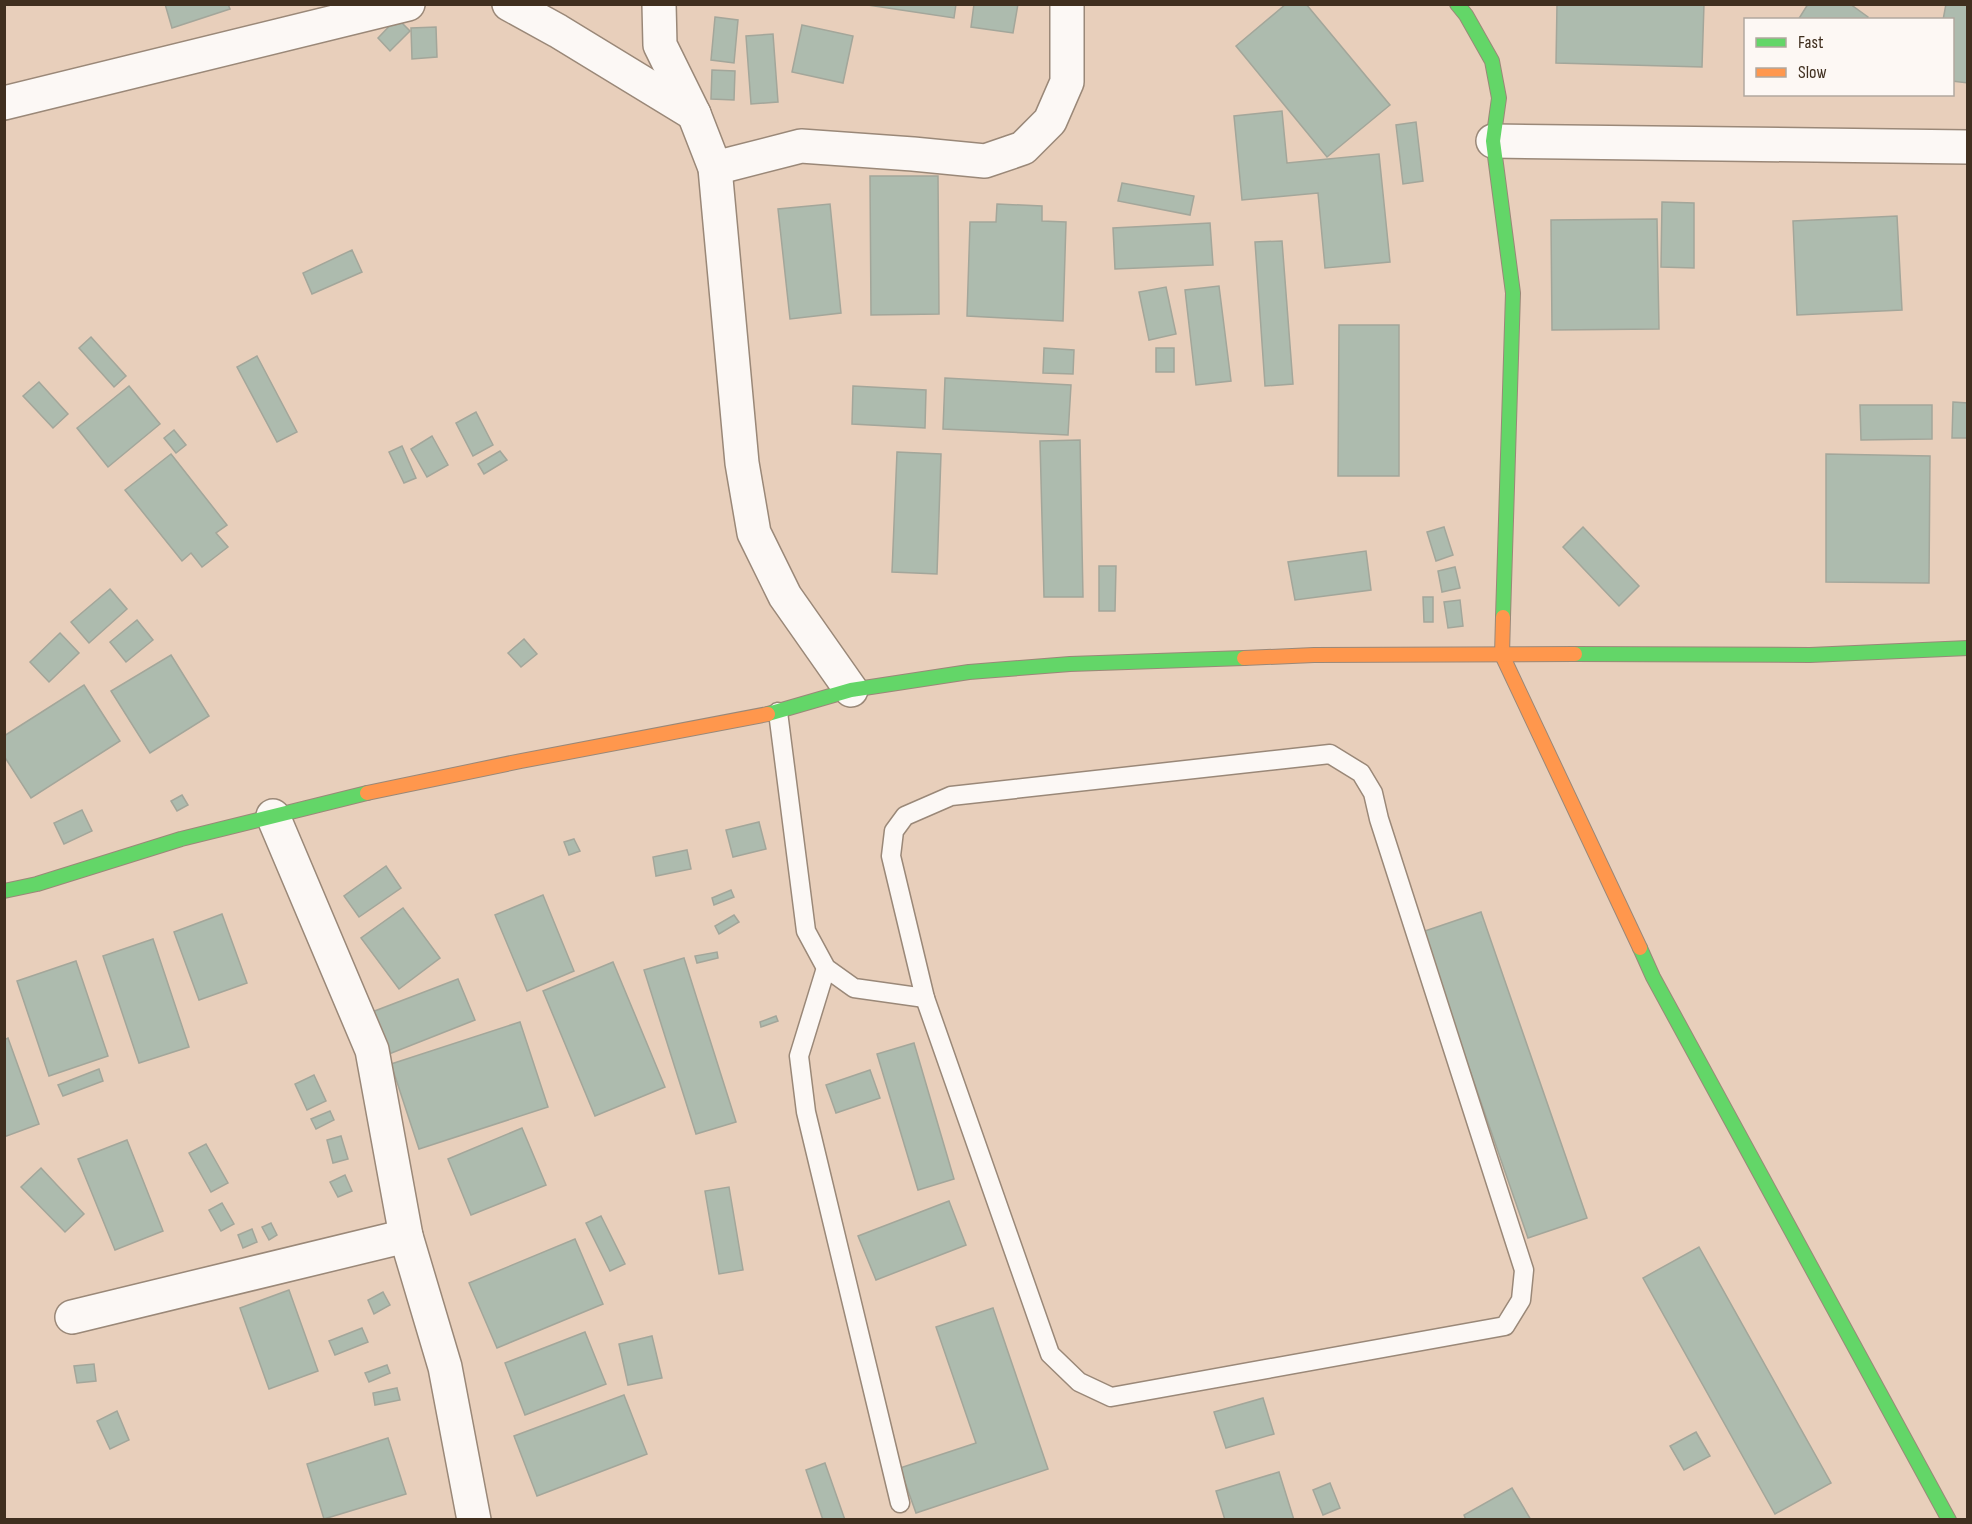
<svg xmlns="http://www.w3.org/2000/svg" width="1972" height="1524" font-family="'Sofia Sans Condensed',sans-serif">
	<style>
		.building { fill: #adbbae; stroke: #a3a69a; stroke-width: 1.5 }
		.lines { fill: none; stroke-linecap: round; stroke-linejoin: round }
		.lane-casing { stroke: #9a8878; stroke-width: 21 }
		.street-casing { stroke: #9a8878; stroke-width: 36 }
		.fast-casing { stroke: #9a8878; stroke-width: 16 }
		.slow-casing { stroke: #9a8878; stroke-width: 16 }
		.lane { stroke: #fcf8f5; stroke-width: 18 }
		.street { stroke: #fcf8f5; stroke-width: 33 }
		.fast { stroke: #63d668; stroke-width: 14 }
		.slow { stroke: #ff974d; stroke-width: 14 }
	</style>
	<rect width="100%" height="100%" fill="#e8cfbb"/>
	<g class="building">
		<path d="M165,4H228L230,9L172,28Z"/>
		<path d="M861,4H956L954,18Z"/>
		<path d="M974,4H1018L1013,33L971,27Z"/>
		<path d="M1286,4H1306L1390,105L1327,157L1236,46Z"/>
		<path d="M1557,4H1704L1702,67L1556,63Z"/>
		<path d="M1808,4H1850L1868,17L1867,20H1798Z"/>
		<path d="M1946,4H1968V83L1952,81V20H1943Z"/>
		<path d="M715,17L738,20L734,63L711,60Z"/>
		<path d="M397,18L410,31L390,51L378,38Z"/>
		<path d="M802,25L853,36L843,83L792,72Z"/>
		<path d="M436,27L437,57L412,59L411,28Z"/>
		<path d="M773,34L778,102L751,104L746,36Z"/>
		<path d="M712,70L735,71L734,100L711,99Z"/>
		<path d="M1282,111L1287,163L1379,154L1390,262L1325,268L1318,193L1242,200L1234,116Z"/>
		<path d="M1416,122L1423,181L1403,184L1396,125Z"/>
		<path d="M870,176H938L939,314L871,315Z"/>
		<path d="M1122,183L1194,196L1190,215L1118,201Z"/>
		<path d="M1662,202L1694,203V268L1661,267Z"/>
		<path d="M830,204L841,313L790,319L778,209Z"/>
		<path d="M997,204L1042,206V221L1066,222L1063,321L967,316L970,222H996Z"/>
		<path d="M1897,216L1902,310L1797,315L1793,221Z"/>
		<path d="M1657,219L1659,329L1552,330L1551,220Z"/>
		<path d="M1210,223L1213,265L1115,269L1113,228Z"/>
		<path d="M1282,241L1293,384L1265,386L1255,242Z"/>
		<path d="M352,250L362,272L312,294L303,273Z"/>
		<path d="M1219,286L1231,381L1196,385L1185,290Z"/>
		<path d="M1166,287L1176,334L1149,340L1139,292Z"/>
		<path d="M1339,325H1399V476H1338Z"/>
		<path d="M91,337L126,376L114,387L79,348Z"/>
		<path d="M1044,348L1074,350L1073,374L1043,373Z"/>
		<rect x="1156" y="348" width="18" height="24"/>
		<path d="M257,356L297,432L277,442L237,367Z"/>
		<path d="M945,378L1071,385L1068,435L943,429Z"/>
		<path d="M39,382L68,414L53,428L23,396Z"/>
		<path d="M129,386L160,424L108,467L77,428Z"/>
		<path d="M853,386L926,390L925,428L852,424Z"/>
		<path d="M1953,402L1968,403V438H1952Z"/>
		<path d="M1860,405H1932V439L1861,440Z"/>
		<path d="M476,412L493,445L473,456L456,423Z"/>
		<path d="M174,430L186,445L176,453L164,438Z"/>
		<path d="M432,436L448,465L427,477L411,449Z"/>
		<path d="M1080,440L1083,597H1044L1040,441Z"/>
		<path d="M402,446L416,478L404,483L389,452Z"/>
		<path d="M500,451L507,460L484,474L478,464Z"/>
		<path d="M897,452L941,454L937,574L892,572Z"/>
		<path d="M171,454L227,525L216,533L228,547L202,567L191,553L182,561L125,490Z"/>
		<path d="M1826,454L1930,456L1929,583L1826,582Z"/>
		<path d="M1444,527L1453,555L1436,561L1427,532Z"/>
		<path d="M1583,527L1639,586L1619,606L1563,547Z"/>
		<path d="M1366,551L1371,590L1295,600L1288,562Z"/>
		<path d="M1099,566H1116L1115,611H1099Z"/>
		<path d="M1455,567L1460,588L1442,592L1438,571Z"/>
		<path d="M110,589L127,609L89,643L71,622Z"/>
		<path d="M1423,597H1433V622H1424Z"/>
		<path d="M1460,600L1463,626L1448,628L1444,602Z"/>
		<path d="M137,620L153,640L126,662L110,642Z"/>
		<path d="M60,633L79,653L49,682L30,662Z"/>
		<path d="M524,639L537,654L521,667L508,653Z"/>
		<path d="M171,655L209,716L150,753L111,691Z"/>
		<path d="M84,685L120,741L31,798L4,756V736Z"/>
		<path d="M182,795L188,805L177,811L171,801Z"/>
		<path d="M82,810L92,831L64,844L54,823Z"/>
		<path d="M759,822L766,849L733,857L726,830Z"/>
		<path d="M574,839L580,851L569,855L564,842Z"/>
		<path d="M687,850L691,869L656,876L653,857Z"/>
		<path d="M386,866L401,888L359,917L344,896Z"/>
		<path d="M731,890L734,897L714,905L712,898Z"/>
		<path d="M543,895L574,971L527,991L495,915Z"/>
		<path d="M403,908L440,958L399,989L361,938Z"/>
		<path d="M1481,912L1587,1218L1528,1238L1422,932Z"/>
		<path d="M222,914L247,983L199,1000L174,932Z"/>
		<path d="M734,915L739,922L719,934L715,926Z"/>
		<path d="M153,939L189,1047L139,1063L103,956Z"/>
		<path d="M717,952L718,958L697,963L695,956Z"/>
		<path d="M684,958L736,1122L696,1134L644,970Z"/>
		<path d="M76,961L108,1056L49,1076L17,981Z"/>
		<path d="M613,962L665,1087L595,1116L543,991Z"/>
		<path d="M458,979L475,1020L389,1054L372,1012Z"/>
		<path d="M776,1016L778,1021L761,1027L760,1022Z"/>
		<path d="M520,1022L548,1107L419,1149L391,1064Z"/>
		<path d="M8,1038L39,1124L4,1137V1040Z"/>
		<path d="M914,1043L954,1179L918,1190L877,1054Z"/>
		<path d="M99,1069L103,1081L63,1096L58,1085Z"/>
		<path d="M870,1070L880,1098L836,1113L826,1085Z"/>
		<path d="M314,1075L326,1101L307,1110L295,1084Z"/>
		<path d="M330,1111L334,1120L316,1129L311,1119Z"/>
		<path d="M522,1128L546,1185L471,1215L448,1159Z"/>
		<path d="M341,1136L348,1159L333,1163L327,1140Z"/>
		<path d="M127,1140L163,1231L115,1250L78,1159Z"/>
		<path d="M206,1144L228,1183L211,1192L189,1153Z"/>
		<path d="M41,1168L84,1214L65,1232L21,1187Z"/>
		<path d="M345,1175L352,1191L338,1197L330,1182Z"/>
		<path d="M729,1187L743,1270L719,1274L705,1191Z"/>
		<path d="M949,1201L966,1245L876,1280L858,1236Z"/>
		<path d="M222,1203L234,1224L221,1231L209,1210Z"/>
		<path d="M601,1216L625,1264L610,1271L586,1223Z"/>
		<path d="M271,1223L277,1235L269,1240L262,1227Z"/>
		<path d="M252,1229L257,1242L243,1248L238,1235Z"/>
		<path d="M575,1239L603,1304L497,1348L469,1283Z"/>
		<path d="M1699,1247L1831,1483L1775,1514L1643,1278Z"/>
		<path d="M289,1290L318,1371L269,1389L240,1308Z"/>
		<path d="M383,1292L390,1305L374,1314L368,1300Z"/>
		<path d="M993,1308L1048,1469L916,1513L900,1468L976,1443L936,1327Z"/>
		<path d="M362,1328L368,1342L335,1355L329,1341Z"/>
		<path d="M585,1332L606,1384L525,1415L505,1363Z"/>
		<path d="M652,1336L662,1378L628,1385L619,1344Z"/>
		<path d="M94,1364L96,1381L77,1383L74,1366Z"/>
		<path d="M387,1365L390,1373L369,1382L365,1373Z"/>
		<path d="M397,1388L400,1400L375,1405L373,1393Z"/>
		<path d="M624,1395L647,1454L537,1496L514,1436Z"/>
		<path d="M1263,1398L1274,1434L1226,1448L1214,1412Z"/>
		<path d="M117,1411L129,1440L110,1449L97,1421Z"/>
		<path d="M1696,1432L1710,1456L1684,1470L1670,1446Z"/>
		<path d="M388,1438L406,1494L324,1519L307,1464Z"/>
		<path d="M825,1463L845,1520H823L806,1470Z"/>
		<path d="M1279,1472L1294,1520H1225L1216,1491Z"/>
		<path d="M1330,1483L1340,1508L1323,1515L1313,1490Z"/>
		<path d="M1512,1488L1531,1520H1466L1464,1515Z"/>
	</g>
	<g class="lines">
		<defs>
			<g id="lane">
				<path d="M778,712L806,931L826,968L854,988L925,998"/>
				<path d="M1330,754L1361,773L1373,793L1379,819L1524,1270L1521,1300L1505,1326L1111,1397L1079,1382L1050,1354L925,998L891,856L894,831L905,816L951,796Z"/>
				<path d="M826,968L799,1056L806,1112L900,1503"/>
			</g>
			<g id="street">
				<path d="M509,4L558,31L694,114"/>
				<path d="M659,4L660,45L694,114L715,168L742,463L754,533L785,596L851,690"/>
				<path d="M4,103L408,4"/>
				<path d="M1493,141L1968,147"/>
				<path d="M715,168L801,146L913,154L985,161L1023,148L1050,121L1067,82V4"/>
				<path d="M273,816L372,1050L406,1236L445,1367L474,1520"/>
				<path d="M72,1317L406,1236"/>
			</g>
			<g id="fast">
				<path d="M1457,4L1466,15L1492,61L1499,98L1493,141L1513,293L1503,617"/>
				<path d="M1575,654L1810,655L1968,648"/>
				<path d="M768,714L851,690L969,672L1070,664L1244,658"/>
				<path d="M4,891L37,884L181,839L367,793"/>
				<path d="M1640,948L1653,977L1949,1520"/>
			</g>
			<g id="slow">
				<path d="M1503,617L1502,655L1640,948"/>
				<path d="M1244,658L1314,655L1575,654"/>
				<path d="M367,793L521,761L768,714"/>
			</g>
		</defs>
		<use href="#lane" class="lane-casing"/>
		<use href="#street" class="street-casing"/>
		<use href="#fast" class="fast-casing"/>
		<use href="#slow" class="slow-casing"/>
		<use href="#lane" class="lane"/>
		<use href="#street" class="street"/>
		<use href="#fast" class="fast"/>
		<use href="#slow" class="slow"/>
	</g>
	<rect width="1972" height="1524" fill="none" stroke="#402f1f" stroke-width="12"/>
	<rect x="1744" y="18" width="210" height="78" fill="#fdf8f4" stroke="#b1a89f" stroke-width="1.5"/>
	<rect x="1756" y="38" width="30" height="9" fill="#63d668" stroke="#b1a89f" stroke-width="1.5"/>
	<text x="1798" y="48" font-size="18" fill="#402f1f">Fast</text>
	<rect x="1756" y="68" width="30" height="9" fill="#ff974d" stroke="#b1a89f" stroke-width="1.5"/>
	<text x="1798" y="78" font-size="18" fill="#402f1f">Slow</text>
</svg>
